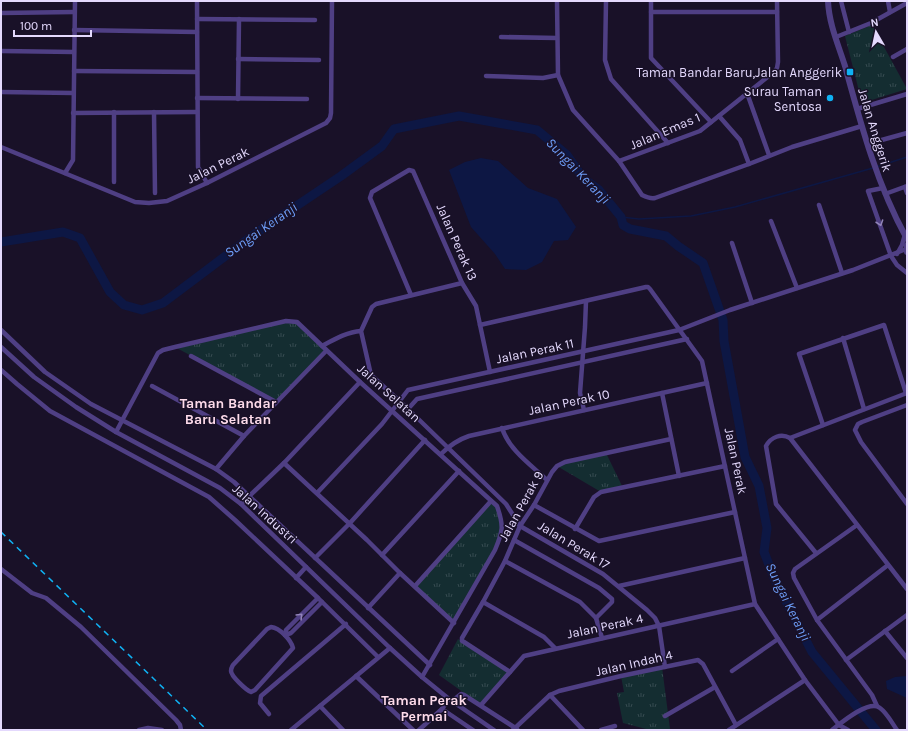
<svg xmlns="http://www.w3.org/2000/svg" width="908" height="731" font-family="Karla,sans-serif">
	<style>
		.grass { fill: url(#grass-tufts) }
		.water { fill: #0d1744 }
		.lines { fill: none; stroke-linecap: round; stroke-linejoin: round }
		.stream { stroke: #0d1744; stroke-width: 1.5 }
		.river { stroke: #0d1744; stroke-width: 9 }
		.minor { stroke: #4f3f84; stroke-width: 4.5 }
		.tertiary { stroke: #4f3f84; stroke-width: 6 }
		.rail { stroke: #0fb1f3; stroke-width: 1.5; stroke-dasharray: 6 5; stroke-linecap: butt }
		.oneway { stroke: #9284ba }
		.poi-dot { fill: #0fb1f3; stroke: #191128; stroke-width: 1.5 }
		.labels { text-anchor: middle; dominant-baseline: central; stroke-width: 3; stroke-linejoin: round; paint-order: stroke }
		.poi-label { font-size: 13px; fill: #e4d9fd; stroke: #191128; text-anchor: end }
		.street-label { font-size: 13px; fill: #e4d9fd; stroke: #191128 }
		.water-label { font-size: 14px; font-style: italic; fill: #6d9df8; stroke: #191128 }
		.neighbourhood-label { font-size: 14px; font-weight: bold; fill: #fddbea; stroke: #191128 }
	</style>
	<defs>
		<pattern id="grass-tufts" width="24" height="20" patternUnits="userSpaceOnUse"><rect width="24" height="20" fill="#142d31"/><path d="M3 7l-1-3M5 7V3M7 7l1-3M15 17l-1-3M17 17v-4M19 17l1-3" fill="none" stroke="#364b50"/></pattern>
	</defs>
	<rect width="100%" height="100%" fill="#191128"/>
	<g class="grass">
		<path d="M872,25L907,89L862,103L845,36Z"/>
		<path d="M286,321L297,322L326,351L276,402L175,347Z"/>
		<path d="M606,453L623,488L601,492L557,466Z"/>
		<path d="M491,501L497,506L502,534L454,623L415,586Z"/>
		<path d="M458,639L510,672L481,705L439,675Z"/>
		<path d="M662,667L670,729L668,730H650L623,723L617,693L624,692L621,676Z"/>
	</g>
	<g class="water">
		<path d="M481,158L498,161L528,188L557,199L576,227L568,240L554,241L542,262L526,270L505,269L495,254L471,227L449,170L465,162Z"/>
		<path d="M907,676V698L887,689L886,681L895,677Z"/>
	</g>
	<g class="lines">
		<g class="stream">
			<path d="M876,167L907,157"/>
			<path d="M621,217L639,219L691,216L735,207L873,168"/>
		</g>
		<path class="river" d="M1,242L63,232L80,238L110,292L124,305L142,310L163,303L256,233L341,176L382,146L394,129L459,116L537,130L567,155L584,179L599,190L621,217L623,225L630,229L666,236L678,246L703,263L723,320L724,341L745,457L759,486L767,528L764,552L775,580L812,652L876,730"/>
		<g class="minor">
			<path d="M197,1L198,167L207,183"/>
			<path d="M557,1L558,75L573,110L619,161L642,195C646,197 650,199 655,198L749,164L792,147L862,126"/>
			<path d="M606,1L605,60L611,79L668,143"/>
			<path d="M651,1V58L711,122"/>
			<path d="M841,1L849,32"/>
			<path d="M888,1L890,12"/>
			<path d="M651,12H777"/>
			<path d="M1,13L74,12"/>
			<path d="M197,19L315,20"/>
			<path d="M74,30L197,32"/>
			<path d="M501,37L557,38"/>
			<path d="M836,37L871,23L907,3"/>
			<path d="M1,51L74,52"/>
			<path d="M893,57L907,49"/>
			<path d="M238,59L319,60"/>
			<path d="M74,71L197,72"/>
			<path d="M486,76L543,78L558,75"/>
			<path d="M1,92L73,93"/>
			<path d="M747,93L769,155"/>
			<path d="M197,98L307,99"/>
			<path d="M238,99L239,19"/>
			<path d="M857,109L907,94"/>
			<path d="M114,112V182"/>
			<path d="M154,112L155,193"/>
			<path d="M73,113L197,112"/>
			<path d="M719,116L740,140L749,164"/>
			<path d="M878,141L907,133"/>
			<path d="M1,147L135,202L149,203L167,201L207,183L326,123L330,118L331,113L332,1"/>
			<path d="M619,161L700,131L775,71L777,68L778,62L777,1"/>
			<path d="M65,173L73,160L75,1"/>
			<path d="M905,187L907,193"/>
			<path d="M883,188L868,191L891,256L897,265L907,273"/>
			<path d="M885,194L907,186"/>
			<path d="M819,205L842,273"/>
			<path d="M771,221L797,288"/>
			<path d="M732,243L752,303"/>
			<path d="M897,254L902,245L905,234"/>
			<path d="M462,283L376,304L372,307L361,331L371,375L408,409L506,504L520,526L603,574L647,610L655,618L659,626L665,667"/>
			<path d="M411,295L370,198L372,192L409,170L413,171L462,283L476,306L490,372"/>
			<path d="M480,325L646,287H648L650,289L702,361L755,604L805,680L839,725L848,730"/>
			<path d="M1,330L45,372L91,404L216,469L234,482L430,665"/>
			<path d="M843,338L864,409"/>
			<path d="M322,346C335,339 347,332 361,331"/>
			<path d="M1,347L34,377L76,407L116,432L220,488L241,504L390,648L422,677L449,699L494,730"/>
			<path d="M191,356L276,402"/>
			<path d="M1,370L17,384L50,411L209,497L235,520L318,598L378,657"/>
			<path d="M152,386L244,436"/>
			<path d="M662,393L679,476"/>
			<path d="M907,405L862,422L858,424L855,430L861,442L907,504"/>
			<path d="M408,409L417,399L687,339"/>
			<path d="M584,410L580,393L585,327L586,301"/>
			<path d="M823,425L799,354L884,325L906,393"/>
			<path d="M502,428C509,450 531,465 547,480"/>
			<path d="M116,432L158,353L163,350L175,347L286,321L297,322L360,382L497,506C504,526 503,531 495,550L422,677"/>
			<path d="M790,438L907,393"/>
			<path d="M441,454C449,446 457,440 469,436L707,383"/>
			<path d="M284,463L367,540L400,573L454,623"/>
			<path d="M216,469L244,436L326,351"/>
			<path d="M317,493L382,424L408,390L679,330L730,310L853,270L906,249"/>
			<path d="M241,504L284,463L360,382"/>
			<path d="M534,505L599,541L735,512"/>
			<path d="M857,525L795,569L793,573L794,578L817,620L872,695L877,706"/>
			<path d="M575,529L594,497L601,492L725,466"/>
			<path d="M514,540L599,588L612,599V602L596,618"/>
			<path d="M816,553L776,504L766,446C771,437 781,433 790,438L907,589"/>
			<path d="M382,555L459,471"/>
			<path d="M315,558L350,523L425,440"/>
			<path d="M505,561L580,602L596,618L602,638"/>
			<path d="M1,569L32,593L46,598L81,627L176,720L180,725L181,730"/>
			<path d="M296,578L306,567"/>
			<path d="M415,586L491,501"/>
			<path d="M619,586L745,558"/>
			<path d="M483,602L544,637L555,648"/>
			<path d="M368,608L400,573"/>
			<path d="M817,620L888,565"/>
			<path d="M271,627C280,628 291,640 293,648L255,690L251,692C246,690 231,676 231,671C231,668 232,667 233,665L267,629Z"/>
			<path d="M885,631L907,658"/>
			<path d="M285,635L286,630L318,598"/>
			<path d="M285,635L291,633L322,602"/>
			<path d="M846,660L907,615"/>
			<path d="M732,671L778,639"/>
			<path d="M510,672L464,642L462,641V638L483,602L505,561L520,526L534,505L552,472L557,466L565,462L671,439"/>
			<path d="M356,676L413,730"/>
			<path d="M550,695L583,730"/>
			<path d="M452,701L461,694L464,695L517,729"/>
			<path d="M481,705L524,656L755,604"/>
			<path d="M320,706L343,730"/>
			<path d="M442,709L473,730"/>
			<path d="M269,714L260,703L261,696L346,624"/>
			<path d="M665,716L715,687"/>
			<path d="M139,730L148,728L162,730"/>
			<path d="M291,730L390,648"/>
			<path d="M419,730L442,709L449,699"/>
			<path d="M513,730L550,695L559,691L621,676L698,660L703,664L736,725"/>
			<path d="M601,730L615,726"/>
			<path d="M729,730L805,680"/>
			<path d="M832,730C841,723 869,699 880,708C887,713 892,723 897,730"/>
		</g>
		<g class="tertiary">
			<path d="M828,1C829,24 838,44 845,66C861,125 877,185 907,239"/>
			<path d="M907,245V252"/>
		</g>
		<path class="rail" d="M1,532L207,730"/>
	</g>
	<defs><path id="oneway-chevron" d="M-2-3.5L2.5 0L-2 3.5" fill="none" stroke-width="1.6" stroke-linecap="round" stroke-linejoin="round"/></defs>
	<g class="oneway">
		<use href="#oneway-chevron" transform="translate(880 223) rotate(71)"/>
		<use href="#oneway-chevron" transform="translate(300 616) rotate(-45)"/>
	</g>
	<g class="poi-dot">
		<rect x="846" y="68" width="8" height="8" rx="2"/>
		<circle cx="830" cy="98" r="4"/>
	</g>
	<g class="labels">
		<g class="poi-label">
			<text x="842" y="72">Taman Bandar Baru,Jalan Anggerik</text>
			<text x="822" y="91">Surau Taman<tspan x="822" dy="15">Sentosa</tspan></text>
		</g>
		<g class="street-label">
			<text transform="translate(875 130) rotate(73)">Jalan Anggerik</text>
			<text transform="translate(665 131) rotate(-23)">Jalan Emas 1</text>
			<text transform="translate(218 165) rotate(-26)">Jalan Perak</text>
			<text transform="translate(457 242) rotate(66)">Jalan Perak 13</text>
			<text transform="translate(535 351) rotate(-12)">Jalan Perak 11</text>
			<text transform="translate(389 393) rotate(42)">Jalan Selatan</text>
			<text transform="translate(569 402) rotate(-12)">Jalan Perak 10</text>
			<text transform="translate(736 461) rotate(78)">Jalan Perak</text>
			<text transform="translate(521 506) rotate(-61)">Jalan Perak 9</text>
			<text transform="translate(265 514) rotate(42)">Jalan Industri</text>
			<text transform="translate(574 545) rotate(31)">Jalan Perak 17</text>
			<text transform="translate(605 626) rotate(-12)">Jalan Perak 4</text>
			<text transform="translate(634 663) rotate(-13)">Jalan Indah 4</text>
		</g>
		<g class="water-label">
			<text transform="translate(578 171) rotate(46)">Sungai Keranji</text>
			<text transform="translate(261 230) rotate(-35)">Sungai Keranji</text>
			<text transform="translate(788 602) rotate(64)">Sungai Keranji</text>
		</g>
		<g class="neighbourhood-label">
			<text x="228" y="403">Taman Bandar<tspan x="228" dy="16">Baru Selatan</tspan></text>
			<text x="424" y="700">Taman Perak<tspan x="424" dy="16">Permai</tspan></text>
		</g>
	</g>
	<rect width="908" height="731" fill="none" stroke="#e4d9fd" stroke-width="4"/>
	<g transform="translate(876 32) rotate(351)" stroke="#191128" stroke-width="3" paint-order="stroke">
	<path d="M0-3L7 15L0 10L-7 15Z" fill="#e4d9fd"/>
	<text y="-6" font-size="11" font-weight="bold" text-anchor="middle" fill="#e4d9fd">N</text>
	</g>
	<path d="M14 30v6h77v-6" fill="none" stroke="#e4d9fd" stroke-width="2"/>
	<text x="20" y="30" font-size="12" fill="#e4d9fd" stroke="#191128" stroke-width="3" paint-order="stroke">100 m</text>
</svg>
